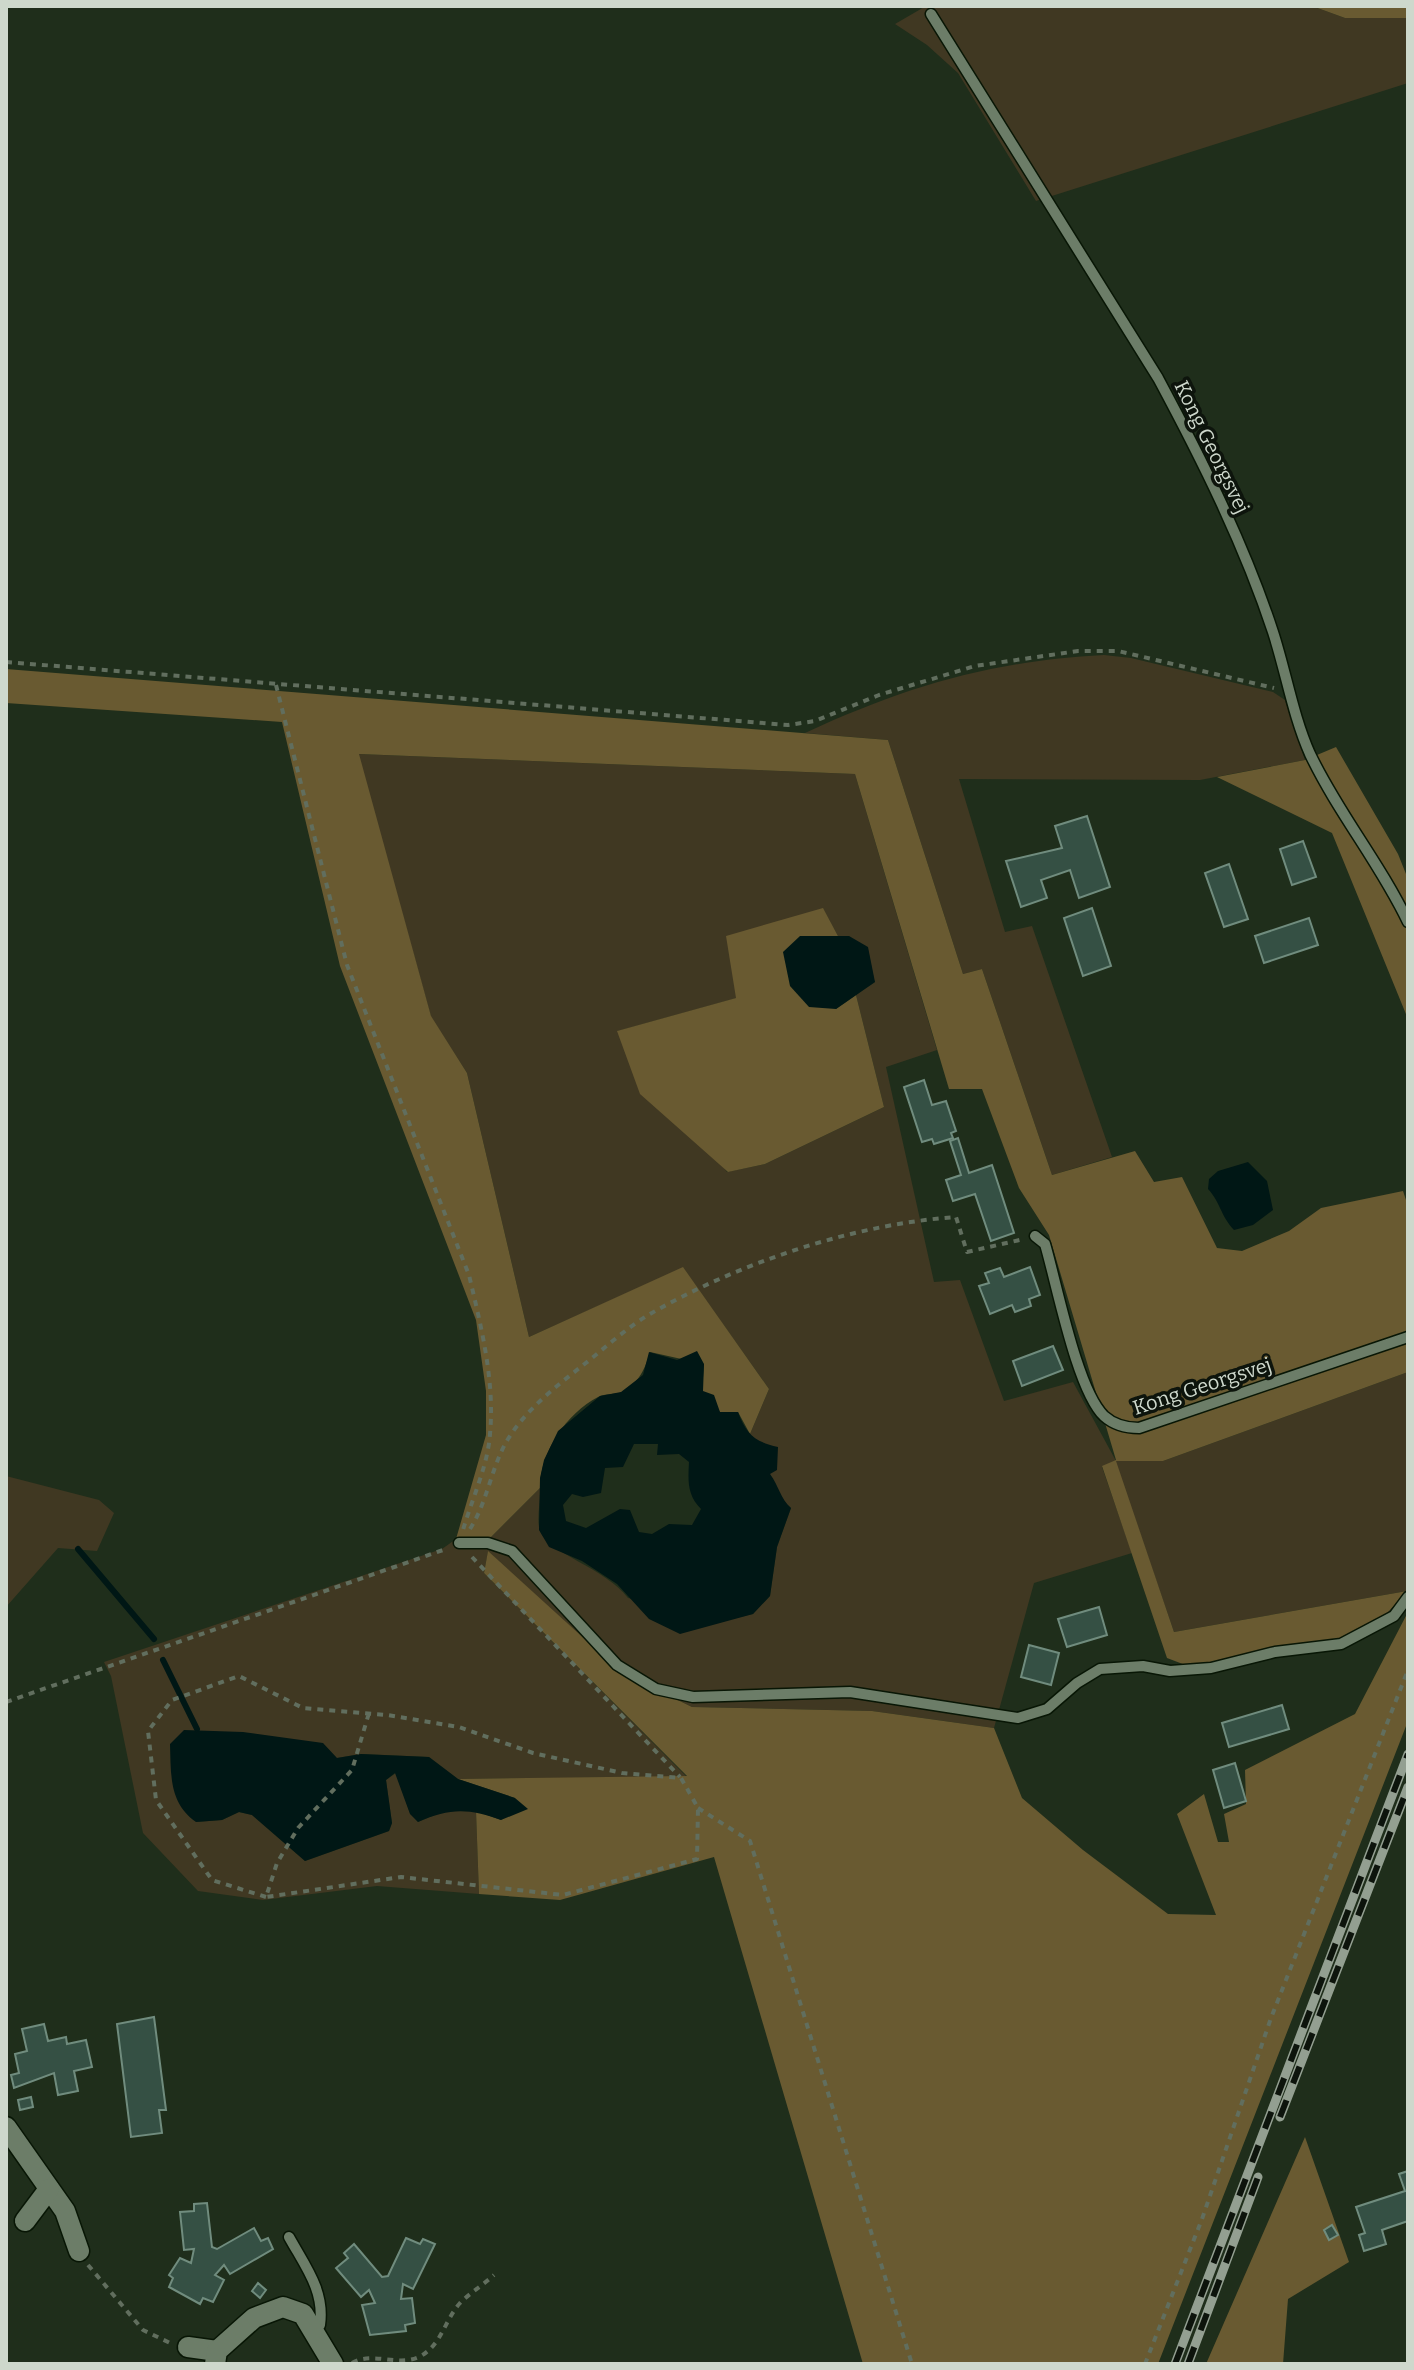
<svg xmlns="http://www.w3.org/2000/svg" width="1414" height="2370" font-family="Bitter,serif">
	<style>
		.green { fill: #403822; fill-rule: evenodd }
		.forest { fill: #695a31 }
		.water { fill: #001715; fill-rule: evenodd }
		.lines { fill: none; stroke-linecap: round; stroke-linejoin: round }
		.stream { stroke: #001715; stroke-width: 6 }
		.building { fill: #355044; stroke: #708c7e; stroke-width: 2 }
		.service-casing { stroke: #081605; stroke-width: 13 }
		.minor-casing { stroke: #081605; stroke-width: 23 }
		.path { stroke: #616e5e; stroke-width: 4; stroke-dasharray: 6 6; stroke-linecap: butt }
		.service { stroke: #6c7d68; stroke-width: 10 }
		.minor { stroke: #6c7d68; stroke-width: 20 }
		.rail-casing { stroke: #939f91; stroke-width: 9 }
		.rail { stroke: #0d140c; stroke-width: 6; stroke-dasharray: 18; stroke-linecap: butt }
		.labels { text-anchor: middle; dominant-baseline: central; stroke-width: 7; stroke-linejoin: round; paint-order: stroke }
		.street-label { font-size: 20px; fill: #ced8cc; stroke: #0d140c }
	</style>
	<rect width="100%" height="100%" fill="#1f2e1b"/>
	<g class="green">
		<path d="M926,6H1312L1345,18H1408V83L1036,201L958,73L927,45L895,24Z"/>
		<path d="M1104,655L1131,658L1273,692L1285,700L1305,760L1200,780L959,779L1005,932L1032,926L1112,1157L1052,1175L982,969L963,974L888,740L805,733C907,686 991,661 1104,655Z"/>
		<path d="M358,754L855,774L937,1050L886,1067L934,1282L960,1280L1004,1401L1073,1382L1116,1461H1163L1408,1372L1407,1591L1174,1632L1115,1461L1102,1467L1132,1553L1034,1583L994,1728L872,1711L692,1707L621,1672L488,1552L484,1573L687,1777L458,1779L429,1757L361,1754L337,1758L196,1822L222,1820L239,1812L252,1815L305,1861L389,1831L392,1823L386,1780L396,1773L410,1813L418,1822L446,1810L476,1811L479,1894L377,1886L263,1900L198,1891L143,1833L111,1676L104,1662L442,1549L456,1539L490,1538L540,1488C541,1500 536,1520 540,1531C548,1553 607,1569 628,1598L727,1620L753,1614L770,1596L777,1547L791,1508C770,1490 768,1456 750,1434L769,1389L683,1268L529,1337L467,1073L431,1017ZM823,909L838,936H849L875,982L856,995L884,1107L765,1164L727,1172L618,1031L737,998Z"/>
		<path d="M6,1476L99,1500L114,1513L97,1551L58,1548L6,1607Z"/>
	</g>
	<g class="forest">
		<path d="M1312,6H1408V18H1345Z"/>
		<path d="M6,669L888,740L963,974L982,969L1052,1175L1135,1151L1154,1182L1182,1177L1217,1248L1242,1251L1289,1231L1321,1208L1403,1191L1408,1206V1372L1163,1461H1116L1174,1632L1407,1591L1381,1620L1343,1639L1188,1666L1167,1658L1102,1466L1116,1460L1049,1235L1019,1188L982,1089H949L855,774L359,754L431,1016L467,1073L529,1337L683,1267L769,1389L750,1434L738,1412H720L702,1391L704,1364L650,1352C645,1369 639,1383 622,1392C615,1395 605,1393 598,1397C567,1413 540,1452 540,1488L490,1538L456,1539L486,1435V1391L476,1320L340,966L282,722L6,703Z"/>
		<path d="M1336,747L1398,854L1408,879V1019L1332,833L1217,777L1305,760Z"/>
		<path d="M823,908L838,936H800L836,1009L856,995L884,1107L765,1164L728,1172L640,1094L617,1031L736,998L726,936Z"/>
		<path d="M488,1551L621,1672L692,1707L872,1711L994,1728L1022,1798L1083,1850L1168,1914L1216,1915L1177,1814L1204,1794L1218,1842H1229L1224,1814L1246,1804L1245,1770L1355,1714L1408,1612V1721L1158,2364H863L714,1857L560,1900L479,1894L476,1811L501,1820L515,1798L458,1779L687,1776L484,1573Z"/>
		<path d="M1305,2137L1349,2262L1288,2299L1283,2364H1206Z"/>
	</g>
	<g class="water">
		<path d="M800,936H849L868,947L875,982L836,1009L809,1007L790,986L783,952Z"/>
		<path d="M1248,1162L1267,1181L1273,1210L1253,1225L1234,1230C1220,1215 1221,1203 1208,1189L1209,1179L1218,1171Z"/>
		<path d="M697,1351L704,1364L703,1391L714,1395L720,1412H738C746,1434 755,1442 778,1447L777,1470L770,1474C779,1486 780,1498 791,1508L777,1547L770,1596L753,1614L680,1634L649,1619L617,1584L582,1561L549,1547L539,1530L540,1478L544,1460L558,1431L600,1396L621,1392L643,1375L649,1352L677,1360ZM634,1444H658L657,1455L679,1454L689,1462C688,1481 687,1495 701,1509L692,1525L669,1524L652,1534L639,1532L630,1510L620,1509L586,1528L566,1521L563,1505L572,1494L583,1497L601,1493L605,1468L623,1467Z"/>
		<path d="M184,1730L243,1732L323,1743L337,1758L361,1754L429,1757L458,1779L515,1798L528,1809L501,1820C469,1808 449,1808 418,1822L410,1814L395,1773L386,1780L392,1823L389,1831L305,1861L252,1815L239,1812L222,1820L196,1822C169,1803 171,1775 170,1744Z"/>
	</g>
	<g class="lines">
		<g class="stream">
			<path d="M78,1549L154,1639"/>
			<path d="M163,1660L197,1729"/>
		</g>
	</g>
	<g class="building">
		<path d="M1087,816L1110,887L1079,898L1070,870L1041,880L1047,898L1021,907L1006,861L1062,848L1055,826Z"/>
		<path d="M1303,841L1316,877L1292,885L1280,849Z"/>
		<path d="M1229,864L1248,919L1224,927L1205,873Z"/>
		<path d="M1092,908L1111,966L1083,976L1064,918Z"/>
		<path d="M1309,918L1318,945L1264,963L1255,936Z"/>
		<path d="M924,1080L932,1105L946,1101L956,1131L951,1133L953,1138L934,1144L932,1139L922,1142L904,1087Z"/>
		<path d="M958,1138L969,1173L992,1165L1014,1233L991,1241L975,1194L953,1201L946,1180L961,1175L950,1141Z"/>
		<path d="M1030,1267L1040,1295L1029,1299L1031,1306L1015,1312L1012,1305L990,1314L979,1286L989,1283L985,1273L1000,1268L1004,1277Z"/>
		<path d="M1053,1346L1063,1370L1022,1386L1013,1361Z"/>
		<path d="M1099,1607L1107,1635L1067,1647L1058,1619Z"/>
		<path d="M1029,1645L1059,1653L1051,1685L1021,1677Z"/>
		<path d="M1282,1705L1289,1729L1229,1747L1222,1723Z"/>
		<path d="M1235,1763L1246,1801L1224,1808L1213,1770Z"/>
		<path d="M154,2017L166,2110H159L162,2133L131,2137L117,2024Z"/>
		<path d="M44,2024L48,2041L66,2037L67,2044L86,2040L92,2067L74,2071L78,2091L58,2095L54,2073L14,2088L11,2075L19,2073L15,2054L27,2051L22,2029Z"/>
		<path d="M31,2097L33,2107L20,2110L18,2100Z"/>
		<path d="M1408,2171V2221L1382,2230L1386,2244L1364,2251L1359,2235L1365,2233L1356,2207L1405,2191L1399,2174Z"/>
		<path d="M207,2203L212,2247L217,2249L254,2228L261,2241L268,2238L273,2249L230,2274L224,2265L215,2275L224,2280L213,2302L203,2298L200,2304L169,2287L173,2278L169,2275L180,2258L191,2263L194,2249L184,2250L180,2212L194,2211V2204Z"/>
		<path d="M1332,2225L1338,2235L1329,2240L1324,2230Z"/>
		<path d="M406,2238L420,2244L423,2239L435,2244L413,2289L403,2284L401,2299L412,2298L415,2323L405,2325L406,2331L370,2335L362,2305L375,2303L369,2290L361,2297L336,2268L348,2258L344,2253L354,2244L382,2277L388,2276Z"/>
		<path d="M258,2283L266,2290L260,2298L252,2291Z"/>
	</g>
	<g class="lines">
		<defs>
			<g id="service">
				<path d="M931,14L1158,378C1202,460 1244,544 1273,632C1286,672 1293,716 1310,754C1338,813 1380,863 1408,922"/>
				<path d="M1035,1236L1045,1244C1057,1285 1077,1390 1104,1416C1114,1425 1126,1428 1139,1428L1408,1337"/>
				<path d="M459,1543H488L512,1551L617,1665L656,1689L693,1697L850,1692L1018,1718L1047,1709L1077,1683L1100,1669L1143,1666L1170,1671L1211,1668L1275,1652L1341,1644L1394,1616L1408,1597"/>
				<path d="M289,2237C305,2266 325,2291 320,2325L313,2329"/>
			</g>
			<g id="minor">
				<path d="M6,2127L65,2211L79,2251"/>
				<path d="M25,2221L49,2189"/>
				<path d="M188,2347L217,2351"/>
				<path d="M215,2364L217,2351L254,2318L283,2307L303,2314L333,2364"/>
			</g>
		</defs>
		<use href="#service" class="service-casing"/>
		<use href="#minor" class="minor-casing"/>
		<g class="path">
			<path d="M6,662L788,725L815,721L879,695L975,666L1078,651H1118L1274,688"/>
			<path d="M276,685L347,965L469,1275C481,1326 495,1381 490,1434C488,1465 472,1499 463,1530"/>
			<path d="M470,1529C488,1501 491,1467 508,1439C526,1410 555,1387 582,1366C604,1349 626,1328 650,1314C739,1263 854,1224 956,1217L967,1252L1024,1239"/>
			<path d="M472,1557L680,1777"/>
			<path d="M6,1702L446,1549"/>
			<path d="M698,1808L750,1841L912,2364"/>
			<path d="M266,1897L212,1880L156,1800L148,1731L172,1700L239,1676L303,1708L387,1715L459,1727L533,1753L622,1773L681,1778L698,1808L697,1859L563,1895L401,1877L266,1897L277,1863L298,1828L352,1770L369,1713"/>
			<path d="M88,2265L143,2330L170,2343"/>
			<path d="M352,2363C373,2351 397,2367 419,2357C442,2345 444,2321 460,2303C470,2293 483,2285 494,2275"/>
			<path d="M1145,2364L1202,2219L1271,2018L1408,1670"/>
		</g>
		<use href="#service" class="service"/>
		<use href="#minor" class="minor"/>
		<defs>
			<g id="rail">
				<path d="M1280,2117L1408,1787"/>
				<path d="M1175,2364L1408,1754"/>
				<path d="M1188,2364L1258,2177"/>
			</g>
		</defs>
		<use href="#rail" class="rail-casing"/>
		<use href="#rail" class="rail"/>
	</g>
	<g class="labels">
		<g class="street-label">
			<text transform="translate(1212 447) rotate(64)">Kong Georgsvej</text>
			<text transform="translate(1202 1386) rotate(-18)">Kong Georgsvej</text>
		</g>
	</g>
	<rect width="1414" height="2370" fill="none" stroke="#ced8cc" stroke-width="16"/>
</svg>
